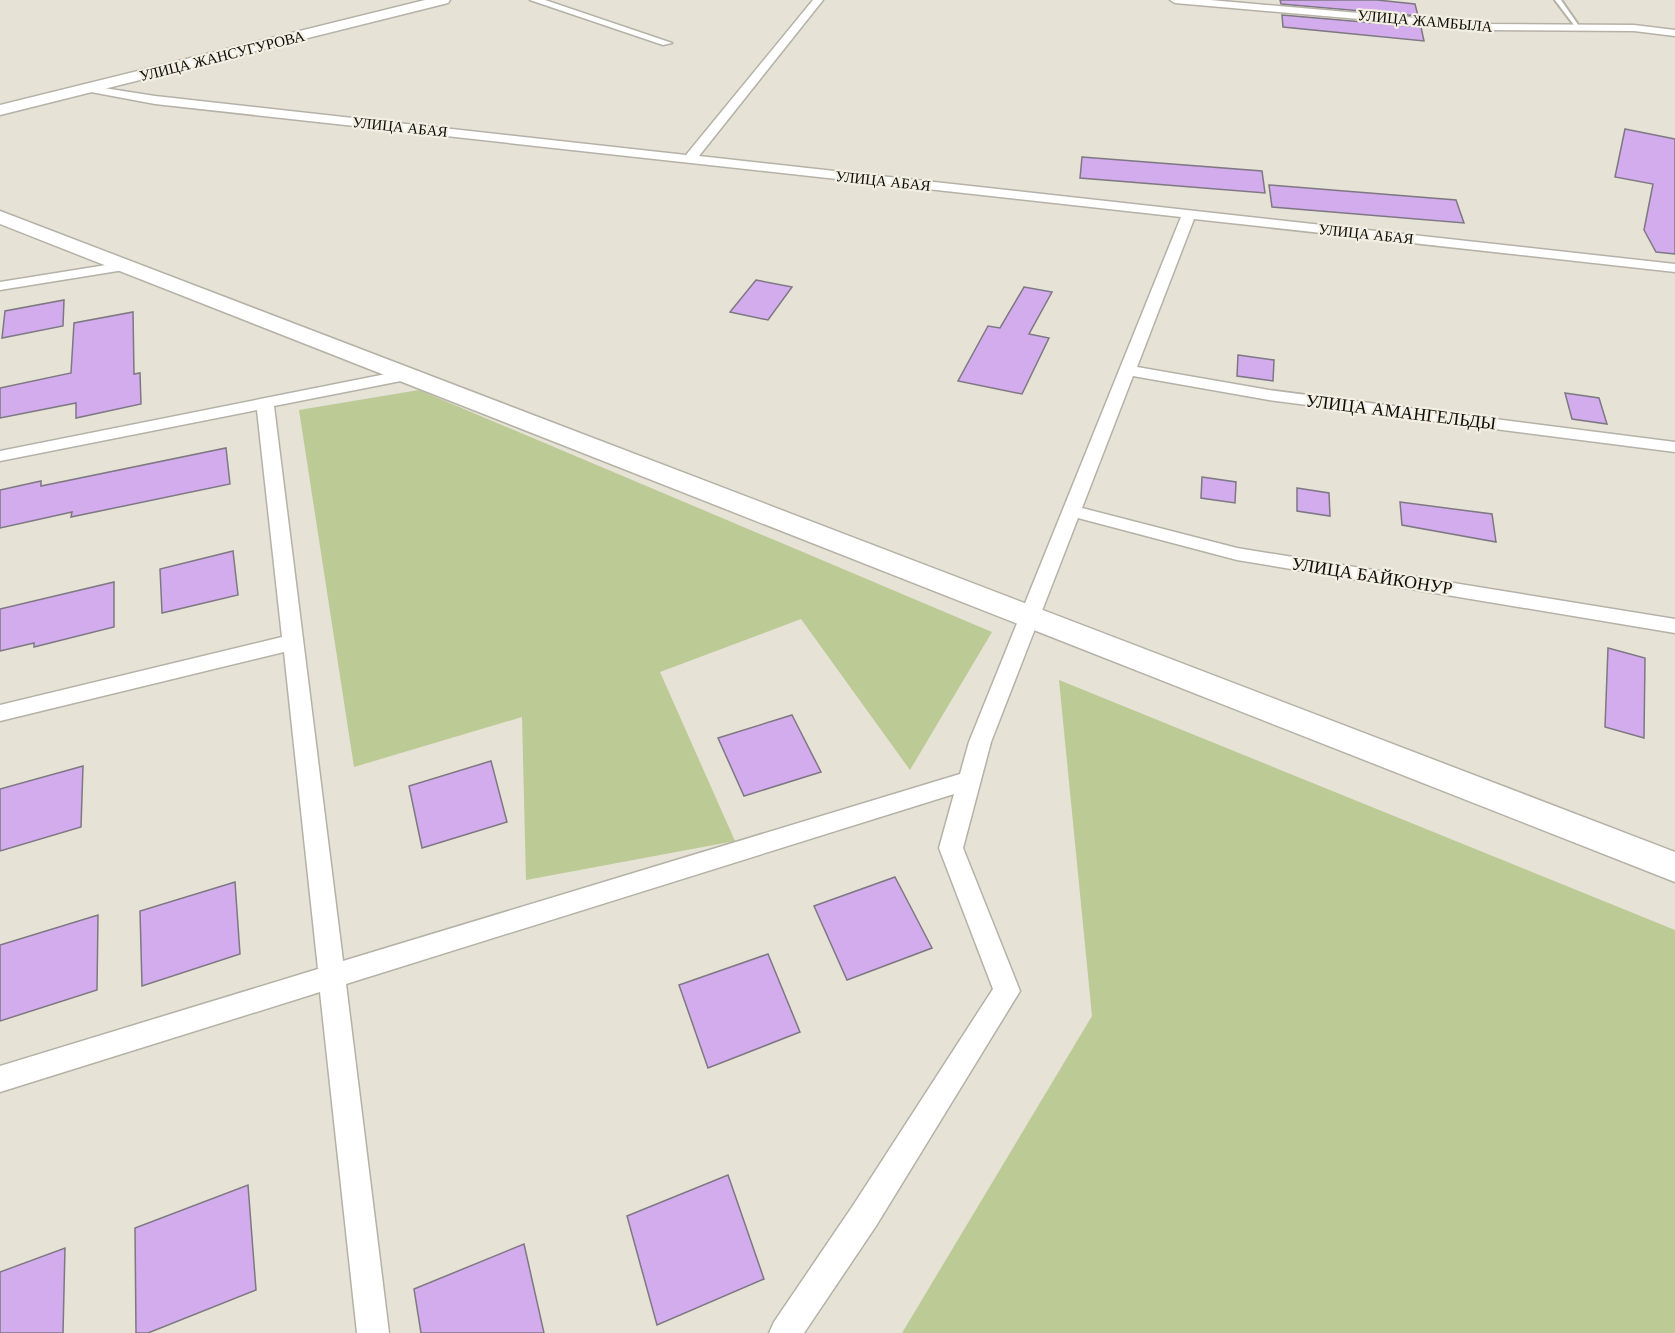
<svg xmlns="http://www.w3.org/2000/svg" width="1675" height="1333" font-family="'Times New Roman',serif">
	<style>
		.green { fill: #bcca95 }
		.building { fill: #d2acec; stroke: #7d7882; stroke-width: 1.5 }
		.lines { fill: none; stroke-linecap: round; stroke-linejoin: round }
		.service-casing { stroke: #b5b1a6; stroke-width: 4 }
		.minor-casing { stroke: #b5b1a6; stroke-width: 3 }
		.secondary-casing { stroke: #b5b1a6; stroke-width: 3 }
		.service { fill: #fff; fill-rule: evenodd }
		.minor { fill: #fff; fill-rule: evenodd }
		.secondary { fill: #fff; fill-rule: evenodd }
		.labels { text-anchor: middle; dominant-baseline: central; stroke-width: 4.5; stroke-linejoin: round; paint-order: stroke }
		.far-street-label { font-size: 15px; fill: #0f0d09; stroke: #f3efe3 }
		.street-label { font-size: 18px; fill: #0f0d09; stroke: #f3efe3 }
	</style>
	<rect width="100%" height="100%" fill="#e6e2d6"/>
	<g class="green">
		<path d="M419,390L992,632L910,770L801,619L660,672L735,841L526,880L522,717L354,767L299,410Z"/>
		<path d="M1059,680L1675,930V1333H902L1092,1016Z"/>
	</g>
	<g class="building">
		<path d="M1280,0H1377L1415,4L1418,16L1281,4Z"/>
		<path d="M1282,15L1421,27L1424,41L1283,27Z"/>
		<path d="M1625,129L1675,139V254L1656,252L1644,230L1653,184L1615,177Z"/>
		<path d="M1082,157L1262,171L1265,193L1080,178Z"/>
		<path d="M1269,185L1456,200L1464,223L1272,207Z"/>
		<path d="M756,280L792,287L768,320L730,312Z"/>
		<path d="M1024,287L1052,292L1029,334L1049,338L1022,394L958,381L988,326L1000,328Z"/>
		<path d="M64,300L63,326L2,338L5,311Z"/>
		<path d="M133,312L134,374L140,373L141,404L76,418V403L0,418V388L71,373L74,323Z"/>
		<path d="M1238,355L1274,360L1273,381L1237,376Z"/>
		<path d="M1565,393L1599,398L1607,424L1572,419Z"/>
		<path d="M226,448L230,484L71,517L72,512L0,528V490L41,481V486Z"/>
		<path d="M1202,477L1236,482L1235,503L1201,498Z"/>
		<path d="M1297,488L1329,493L1330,516L1297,511Z"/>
		<path d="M1400,502L1492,514L1496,542L1402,525Z"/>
		<path d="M233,551L238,595L162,613L160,569Z"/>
		<path d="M114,582V627L34,647V643L0,651V609Z"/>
		<path d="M1608,648L1645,658L1644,738L1605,727Z"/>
		<path d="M792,715L821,772L744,796L718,738Z"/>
		<path d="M491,761L507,822L422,848L409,786Z"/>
		<path d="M83,766L81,827L0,851V789Z"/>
		<path d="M895,877L932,948L847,980L814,906Z"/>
		<path d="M235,882L240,954L142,986L140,911Z"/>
		<path d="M98,915L97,990L0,1021V945Z"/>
		<path d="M768,954L800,1032L708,1068L679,985Z"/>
		<path d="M728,1175L764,1279L657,1325L627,1216Z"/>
		<path d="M248,1185L256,1290L148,1333H136L135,1228Z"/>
		<path d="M524,1244L544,1333H421L414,1289Z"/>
		<path d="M65,1248L63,1333H0V1272Z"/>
	</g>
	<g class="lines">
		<defs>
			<path id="service" d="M1555,0H1561L1581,29H1577Z"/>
			<g id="minor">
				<path d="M530,0H545L672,43L663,45Z"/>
				<path d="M813,0H823L699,156L1675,264V272L1194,219L1137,367L1269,390L1675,442V452L1269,400L1133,376L1082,508L1237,548L1675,619V633L1237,560L1078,518L991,742L963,848L1020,991L876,1226L804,1333H769L774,1322L854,1204L993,989L939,848L954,794L346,984L389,1333H357L320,992L0,1092V1066L318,969L284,652L0,721V705L282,637L257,410L0,461V451L406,370L414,375L406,380L274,406L343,961L960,774L969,742L1181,217L155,104L91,92L85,89L91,86L155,96L686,155Z"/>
				<path d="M1170,0H1210L1485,24L1634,25L1675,30V36L1634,31L1485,30L1175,3Z"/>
				<path d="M125,262L130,263L132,266L130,269L0,290V282Z"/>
			</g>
			<g id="secondary">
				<path d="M425,0H450L448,3L0,115V105Z"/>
				<path d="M0,211L1675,852V882L0,224Z"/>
			</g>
		</defs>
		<use href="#service" class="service-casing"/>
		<use href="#minor" class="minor-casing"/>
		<use href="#secondary" class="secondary-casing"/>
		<use href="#service" class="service"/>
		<use href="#minor" class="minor"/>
		<use href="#secondary" class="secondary"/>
	</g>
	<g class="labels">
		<g class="far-street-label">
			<text transform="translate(1425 21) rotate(5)">УЛИЦА ЖАМБЫЛА</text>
			<text transform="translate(222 56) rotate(-14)">УЛИЦА ЖАНСУГУРОВА</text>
			<text transform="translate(400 127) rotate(6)">УЛИЦА АБАЯ</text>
			<text transform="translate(883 181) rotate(6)">УЛИЦА АБАЯ</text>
			<text transform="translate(1366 234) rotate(6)">УЛИЦА АБАЯ</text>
		</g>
		<g class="street-label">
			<text transform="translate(1401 412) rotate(7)">УЛИЦА АМАНГЕЛЬДЫ</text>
			<text transform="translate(1372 576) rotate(9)">УЛИЦА БАЙКОНУР</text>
		</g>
	</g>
</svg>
